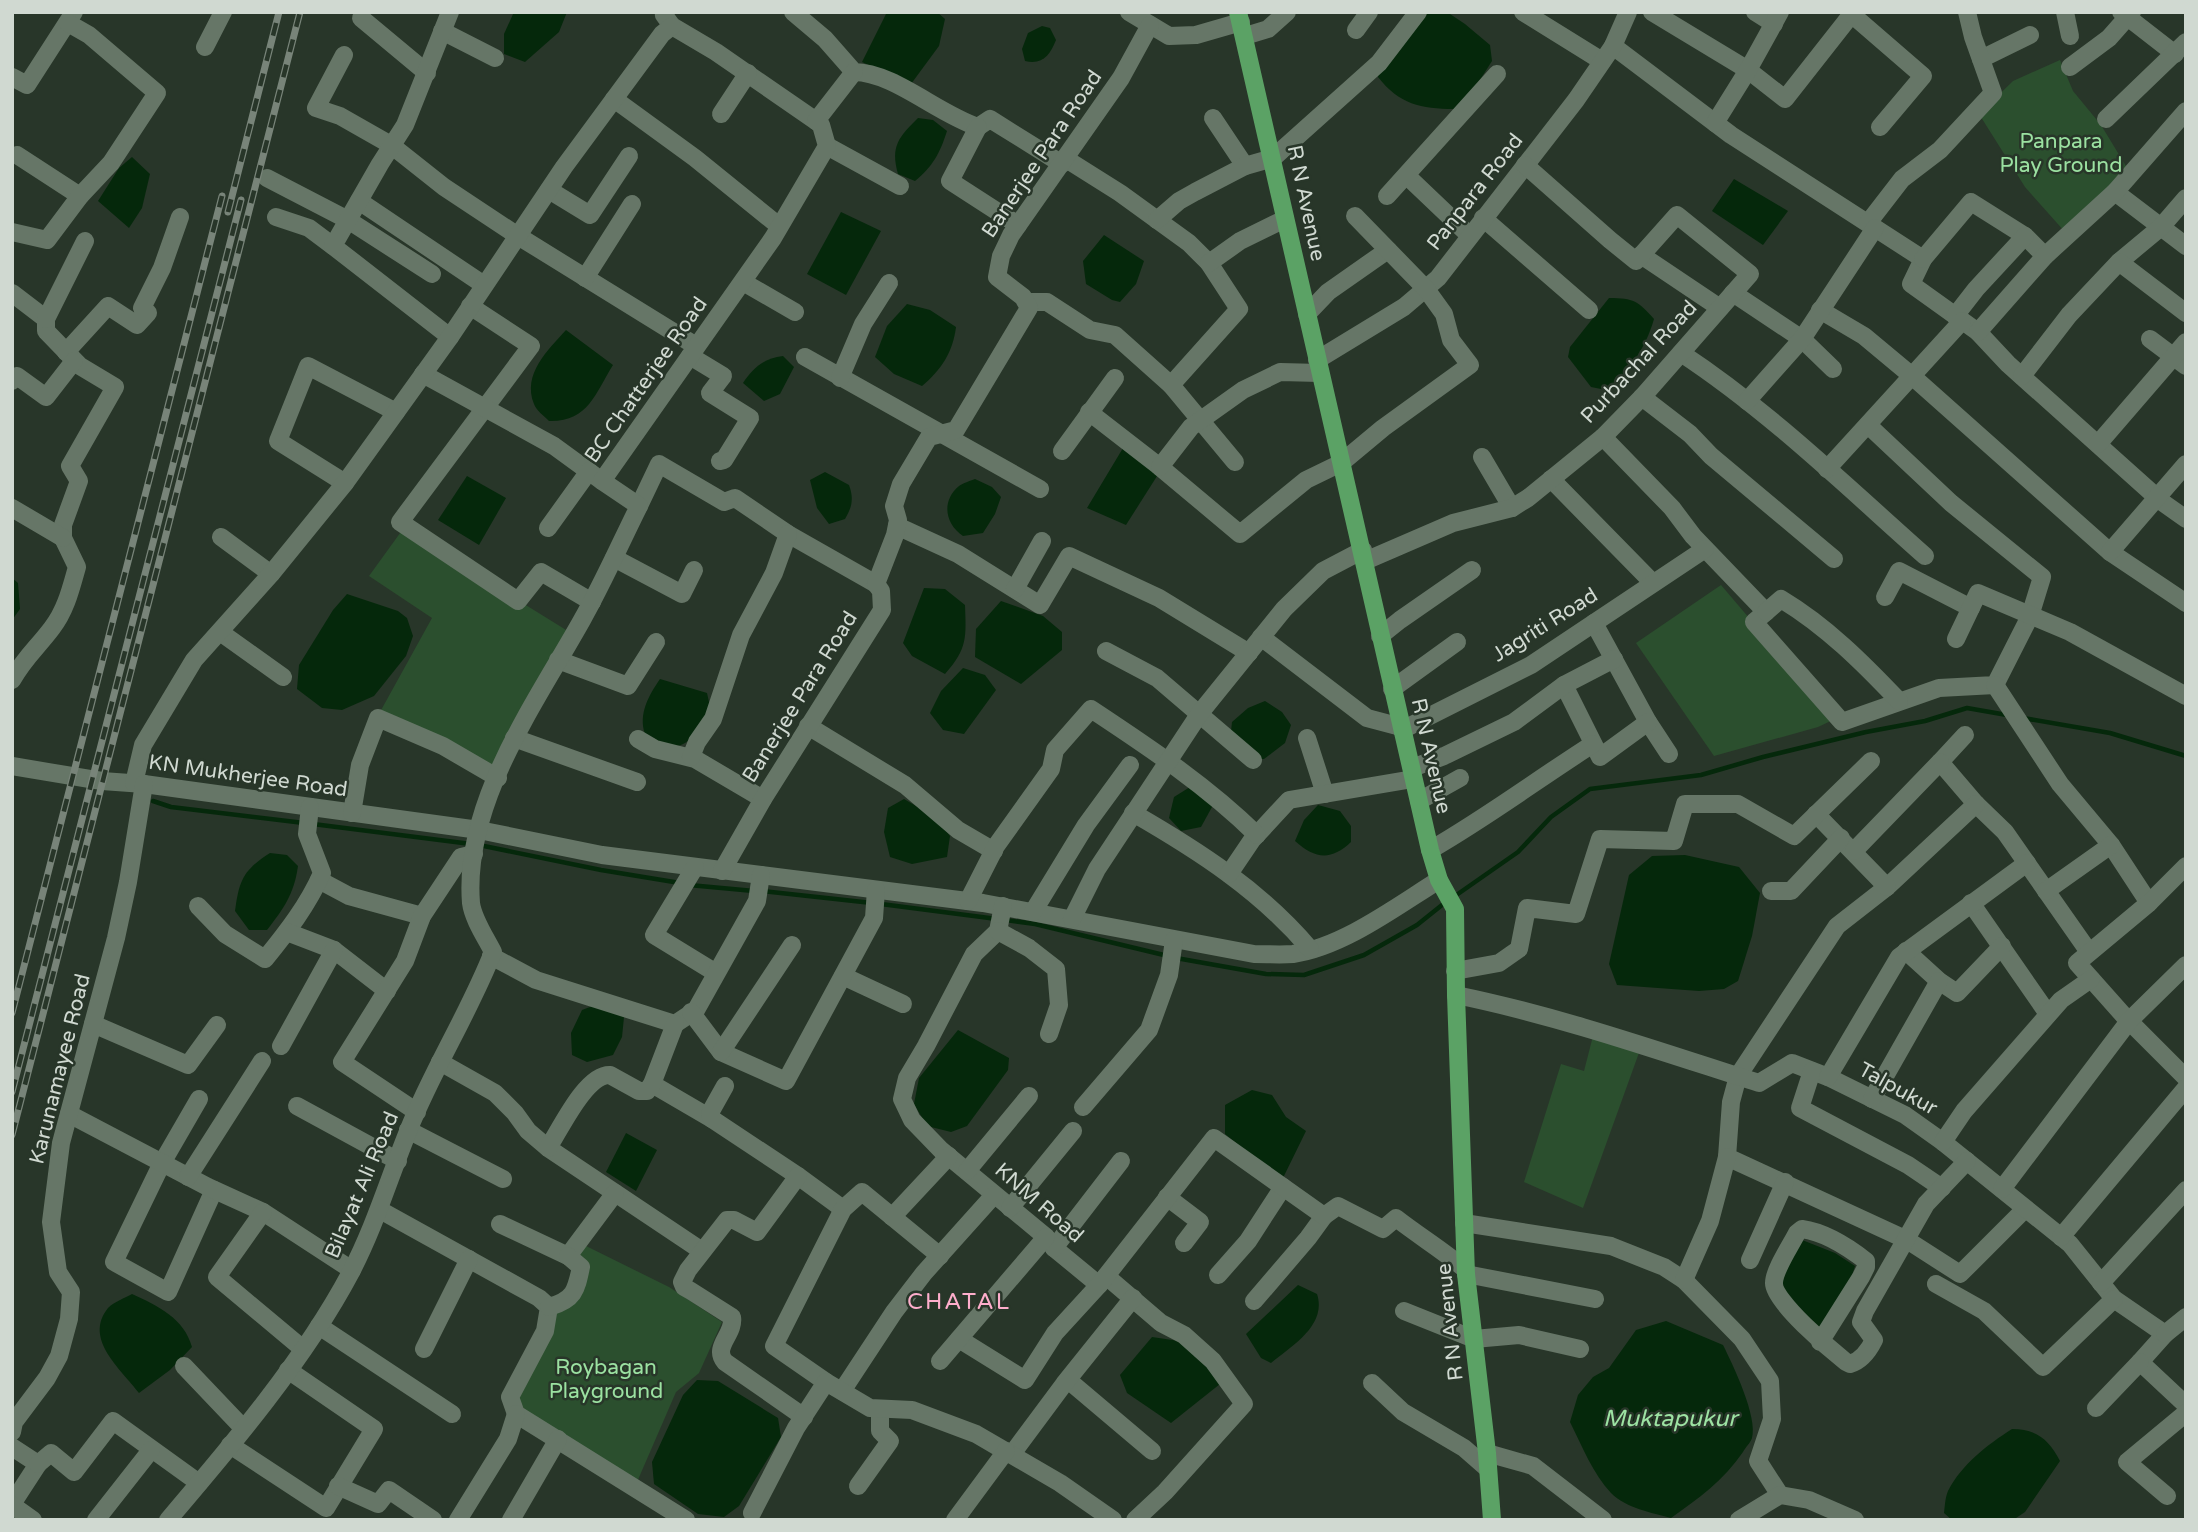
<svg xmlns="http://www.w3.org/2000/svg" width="2198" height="1532" font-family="'Varela Round',sans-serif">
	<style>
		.green { fill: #2b4f2e }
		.water { fill: #05280b }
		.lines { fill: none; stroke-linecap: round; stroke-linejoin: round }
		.stream { stroke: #05280b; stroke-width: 4.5 }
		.minor { stroke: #667667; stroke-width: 18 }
		.major { stroke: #5ba265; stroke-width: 18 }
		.rail-casing { stroke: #788479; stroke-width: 7 }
		.rail { stroke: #283629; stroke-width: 4.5; stroke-dasharray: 13; stroke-linecap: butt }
		.labels { text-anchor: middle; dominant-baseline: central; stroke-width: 5; stroke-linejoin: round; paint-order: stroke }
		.park-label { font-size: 21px; fill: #9be1a1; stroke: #283629 }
		.street-label { font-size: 21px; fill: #d0d9d1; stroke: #283629 }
		.neighbourhood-label { font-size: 23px; letter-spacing: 2px; fill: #feaecc; stroke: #283629 }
		.water-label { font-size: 23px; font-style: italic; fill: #9de3a3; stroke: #283629 }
	</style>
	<rect width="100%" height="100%" fill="#283629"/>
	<g class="green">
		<path d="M2060,60L2073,91L2101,125L2129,171L2065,232L2025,187L1979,114L2013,81Z"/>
		<path d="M403,529L571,633L496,773L380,712L432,618L369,576Z"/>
		<path d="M1721,585L1835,719L1818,727L1714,756L1636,643Z"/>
		<path d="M1593,1036L1640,1050L1583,1208L1524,1182L1561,1064L1584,1071Z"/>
		<path d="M582,1244L669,1287L722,1322L699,1373L676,1392L637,1482L521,1409L517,1395L554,1308L572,1302L576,1255Z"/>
	</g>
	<g class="water">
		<path d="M514,12H567L559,32L525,62L504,54V34Z"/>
		<path d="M887,12H937L945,19L939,46L911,84L862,62Z"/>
		<path d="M1429,12H1447L1465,24L1490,45L1492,61L1478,83L1454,109C1421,109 1399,104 1378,77L1379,69L1424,14Z"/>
		<path d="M1042,26L1050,28L1056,40C1050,55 1043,65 1025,61L1022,49L1028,33Z"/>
		<path d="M918,118L933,120L947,131C940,153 933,166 915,181L898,174C890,146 899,137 918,118Z"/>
		<path d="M132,157L150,174L142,208L129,228L98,201L119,168Z"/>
		<path d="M1734,179L1788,211L1763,245L1712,211Z"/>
		<path d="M841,212L881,231L846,295L807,274Z"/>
		<path d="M1104,235L1144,261L1136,284L1120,302L1112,300L1086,284L1083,261Z"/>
		<path d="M1609,298C1634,298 1638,301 1654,319C1645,350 1630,369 1606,390L1591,387L1568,357L1570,347Z"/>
		<path d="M907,304L930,310L956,327C953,352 941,370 922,386L894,374L875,357L887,326Z"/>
		<path d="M566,330L613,365C595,394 588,422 549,421C544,416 536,410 534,404C522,374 548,350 566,330Z"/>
		<path d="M783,356L794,367L780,394L764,401L743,383C753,368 764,358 783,356Z"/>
		<path d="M1123,448L1159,473L1126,525L1087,508Z"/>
		<path d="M825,472L849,485C854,499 852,507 845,519L829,524L817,508L810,480Z"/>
		<path d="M467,476L506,498L479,545L438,520Z"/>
		<path d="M975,479L992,487L1001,497L995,514L983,533L963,536C945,524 941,501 959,486C963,483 970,481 975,479Z"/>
		<path d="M12,578L18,583L20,609L12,620Z"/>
		<path d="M924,588L945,589L965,605C966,637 968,648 945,674L912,656L903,643Z"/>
		<path d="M347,594L398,611L407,618L413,636L406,656L374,696L342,710L322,708L297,689L299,665L333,610Z"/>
		<path d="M1001,601L1043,616L1062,632V650L1021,684L975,657L976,629Z"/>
		<path d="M963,668L985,675L996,690L964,734L943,730L930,713L941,691Z"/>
		<path d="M660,679L707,693L711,711C702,724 690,749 671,746C662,744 653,737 645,734C638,714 649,695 660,679Z"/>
		<path d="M1265,701L1282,712L1291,725L1285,743L1264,759H1254L1230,741L1232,722L1248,708Z"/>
		<path d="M1190,787L1209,796L1212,807L1201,827L1181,831L1169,818L1174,797Z"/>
		<path d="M904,799L935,817L950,836L947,857L912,864L890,857L884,832L888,808Z"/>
		<path d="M1318,805L1340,811L1351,826V842C1331,861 1315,859 1295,841L1304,820Z"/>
		<path d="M270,853L287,855L298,866C294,894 284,908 267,930H249L235,911C239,881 243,870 270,853Z"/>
		<path d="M1685,855L1739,867L1760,893L1752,936L1738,981L1724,989L1699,991L1617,985L1609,964L1629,875L1652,856Z"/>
		<path d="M598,1004L624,1017L622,1037L613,1055L587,1062L572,1055L571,1033L582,1010Z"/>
		<path d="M958,1030L1009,1058L1008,1070L967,1126L951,1132L927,1126L914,1104L919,1078Z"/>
		<path d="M1252,1090L1272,1095L1286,1117L1306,1131L1282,1180L1225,1134V1105Z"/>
		<path d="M626,1133L657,1150L636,1191L606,1172Z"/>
		<path d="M1792,1236L1835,1253L1855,1266L1848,1288L1825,1328L1810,1331L1771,1278Z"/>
		<path d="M1298,1285L1317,1294C1327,1325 1293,1345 1271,1363L1261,1358L1246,1334Z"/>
		<path d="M132,1294C158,1306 184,1318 192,1347L170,1370L139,1393C121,1369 83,1339 108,1308C114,1302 125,1298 132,1294Z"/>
		<path d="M1666,1321L1723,1345C1733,1365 1758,1417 1752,1438C1751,1442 1745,1448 1743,1452C1724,1480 1698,1499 1671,1518C1652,1513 1626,1508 1611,1493C1593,1474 1582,1446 1570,1422L1578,1395L1593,1377L1609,1368L1636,1330Z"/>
		<path d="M1152,1337L1179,1341L1218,1374L1220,1384L1171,1423L1127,1393L1120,1375Z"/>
		<path d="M697,1380L718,1381L778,1418L781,1437L739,1506L724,1517L698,1514L654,1484L652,1462L683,1395Z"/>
		<path d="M2012,1429C2037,1429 2049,1440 2060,1461L2025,1512L2013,1520H1952L1944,1513C1945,1506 1945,1498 1948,1491C1962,1464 1987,1445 2012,1429Z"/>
	</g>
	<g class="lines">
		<g class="stream">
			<path d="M2023,718L2110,733L2186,756"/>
			<path d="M153,801L171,807L304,823"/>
			<path d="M313,824L471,844"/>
			<path d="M479,845L601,870L680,883"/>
			<path d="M689,885L754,891"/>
			<path d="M762,891L872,903"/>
			<path d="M1455,896L1518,852L1551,817L1590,789L1701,775L1763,757L1866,732L1925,721L1967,708L2007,715"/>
			<path d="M881,904L997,919"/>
			<path d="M1006,920L1035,924L1168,956"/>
			<path d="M1176,958L1266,974L1304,975L1364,955L1417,925L1447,901"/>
		</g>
		<g class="minor">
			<path d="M666,12L664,15L672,26L716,52L816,121"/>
			<path d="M793,12L825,39L854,72C893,72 938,114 978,127L990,119L1062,164"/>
			<path d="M1129,12L1169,36L1196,35L1241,22"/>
			<path d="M1523,12L1602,61"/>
			<path d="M1652,12L1748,70L1785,99L1851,15"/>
			<path d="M1755,12L1774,24"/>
			<path d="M1849,12L1923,76L1880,127"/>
			<path d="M2065,12L2070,36"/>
			<path d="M2121,12L2175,54"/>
			<path d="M361,18L427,73"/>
			<path d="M1356,30L1369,12"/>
			<path d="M442,31L495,58"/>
			<path d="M1245,36L1268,29L1287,12"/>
			<path d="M1613,46L1731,135L1923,259L1911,284L1978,332L2008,364L2162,502L2186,519"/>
			<path d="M205,47L223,12"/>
			<path d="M344,55L316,108L340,116L391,145L444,187L518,236L696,346"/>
			<path d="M1981,59L2030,35"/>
			<path d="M2070,67L2109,38L2132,12"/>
			<path d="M12,77L27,85L74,12"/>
			<path d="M614,99L695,158L779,226"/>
			<path d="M721,114L748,73"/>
			<path d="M1213,118L1245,166"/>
			<path d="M2106,119L2186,42"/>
			<path d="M1715,123L1748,70L1780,12"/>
			<path d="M978,127L950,181L1018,225"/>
			<path d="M827,146L900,186"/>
			<path d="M17,155L80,196"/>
			<path d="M1066,159L1120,193L1189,243L1209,263L1239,309L1171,385"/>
			<path d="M1407,176L1470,236"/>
			<path d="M267,178L348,220L432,274"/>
			<path d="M549,190L590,215L629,156"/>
			<path d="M2115,192L2186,246"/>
			<path d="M1387,196L1497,74"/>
			<path d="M359,201L484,285"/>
			<path d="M276,217L309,228L333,246"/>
			<path d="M1483,218L1589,310"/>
			<path d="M1157,220L1179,201L1195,192L1245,166L1273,158L1379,63L1418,12"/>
			<path d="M1868,223L1902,179L1940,150L1993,93L1973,37L1967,12"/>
			<path d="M12,232L47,240L80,196L111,163L157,93L89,35L68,23"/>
			<path d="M1641,255L1720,308"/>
			<path d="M1923,259L1971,202L2025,236L2045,256"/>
			<path d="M2119,262L2161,227L2186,198"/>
			<path d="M1209,263L1240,241L1285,219"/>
			<path d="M585,278L632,204"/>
			<path d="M743,282L795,312"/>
			<path d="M12,293L46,319V331L80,366L115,387L70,466L79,481L63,525V538L77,567C71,588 66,610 52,628C37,648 25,657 12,680"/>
			<path d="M1733,293L1802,339L1833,369"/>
			<path d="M1026,302H1047L1090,330L1115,335L1171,385L1235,462"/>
			<path d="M470,306L531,346L400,522L518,601L541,572L592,602"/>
			<path d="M1820,310L1864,336L1912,376L2110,552L2186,603"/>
			<path d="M1307,314L1328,292L1388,250"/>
			<path d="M1955,316L1976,289L2025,236"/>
			<path d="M46,319L85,241"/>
			<path d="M1978,332L2045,256L2115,192L2186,111"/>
			<path d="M450,337L333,246L380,164L405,125L450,12"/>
			<path d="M2150,339L2186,366"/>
			<path d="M66,352L108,306L137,325L148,313L142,308L162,268L180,217"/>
			<path d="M1681,353C1769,411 1846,486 1925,556"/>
			<path d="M690,356L723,376L710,393L750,418L724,460L720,461"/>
			<path d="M805,357L1040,489"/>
			<path d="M1317,360L1404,307L1438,278L1576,100L1613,46L1628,12"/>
			<path d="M423,374L554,446L602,481"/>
			<path d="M2022,376L2069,315L2119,262L2186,313"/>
			<path d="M840,378L863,324L889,283"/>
			<path d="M12,381L17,376L46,397L74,361"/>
			<path d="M1642,397L1690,434L1711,456L1834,559"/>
			<path d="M1747,401L1802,339L1875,228"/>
			<path d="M1089,412L1160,467L1240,534L1306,480L1341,463L1383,428L1470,365L1451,340L1444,314L1426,289L1355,216"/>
			<path d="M1603,437L1672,508L1693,536L1766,612L1754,622L1842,722L1939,688L1995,685L2030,616L2042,577L1951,503L1868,425"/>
			<path d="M2098,444L2186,342"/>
			<path d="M1062,451L1115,378"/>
			<path d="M1482,457L1512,508"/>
			<path d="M1160,467L1191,427L1243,390L1280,372L1320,373"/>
			<path d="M1827,469L1962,321"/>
			<path d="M1551,479L1653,583"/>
			<path d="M345,483L278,441L308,366L396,412"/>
			<path d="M639,506L659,464L724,502L735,498L788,534L876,584"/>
			<path d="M12,508L63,538"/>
			<path d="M897,526L958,554L1040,605L1069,556L1159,598L1249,653"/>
			<path d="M548,528L589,471"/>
			<path d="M221,537L271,574"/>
			<path d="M2110,552L2186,464"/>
			<path d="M614,558L682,594L694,570"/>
			<path d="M1365,561L1453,523L1512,508L1528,498L1603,437L1644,395L1750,274L1677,215L1636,261L1610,240L1525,165"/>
			<path d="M1015,589L1042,541"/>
			<path d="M1885,597L1899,571L1971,608"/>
			<path d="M1766,612L1781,599C1826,626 1863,663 1899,701"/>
			<path d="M1594,623L1648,722L1669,754"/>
			<path d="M220,632L283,677"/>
			<path d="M1380,636L1400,620L1472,570"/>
			<path d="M1261,637L1367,718L1401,727"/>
			<path d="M1956,639L1978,593L2070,632L2186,696"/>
			<path d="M1106,651L1157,678L1253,760"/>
			<path d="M558,660L628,686L656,642"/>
			<path d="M1564,685L1600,757L1648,722"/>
			<path d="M1995,685L2060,784L2111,845L2149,903"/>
			<path d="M1392,689L1457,642"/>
			<path d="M808,726L905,785L958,830L994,851"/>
			<path d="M1402,730L1531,665L1705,549"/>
			<path d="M1965,735L1940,762L1976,804L2005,832L2089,952"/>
			<path d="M514,738L637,782"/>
			<path d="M1307,738L1325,794"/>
			<path d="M638,739L655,749L695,759L763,799"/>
			<path d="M691,757L697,742L713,719L741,635L774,573L788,534"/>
			<path d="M12,766L102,781L144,784L479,830L602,855L983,903L1254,954C1267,954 1280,955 1293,954C1343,947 1397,906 1439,880"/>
			<path d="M1412,768L1444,756L1514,722L1564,685L1614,659"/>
			<path d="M134,783L143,745L194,660L271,574L345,483L450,337L564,167L662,34L672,26"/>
			<path d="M1419,801L1460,778"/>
			<path d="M1976,804L1887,887L1837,926L1738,1076L1731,1102L1727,1157L1907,1240L1960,1274L2025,1209"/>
			<path d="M352,813L360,765L378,718L443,746L498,778"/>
			<path d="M1133,813C1199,851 1261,891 1310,949"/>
			<path d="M1816,814L1887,887"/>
			<path d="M1430,850C1486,818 1538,779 1593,744"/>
			<path d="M1854,851L1940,762"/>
			<path d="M2186,866L2149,903L2077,963L2125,1017L2186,1078"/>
			<path d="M695,867L654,935L716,973"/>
			<path d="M722,871L763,799L882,610L881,591L876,584L895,535L898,520L894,506L901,484L929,437L956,430L1029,308L1023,297L997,277L1001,256L1011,235L1121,78L1150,25"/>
			<path d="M1229,874L1252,840L1289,800L1413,779"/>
			<path d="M319,880L349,896L422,916"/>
			<path d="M1771,891H1791L1841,838"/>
			<path d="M2046,891L2111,845"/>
			<path d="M968,901L996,846L1051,769L1055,750L1091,709C1150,748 1207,786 1257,835"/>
			<path d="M1971,903L2048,1014"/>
			<path d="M198,906L225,934L265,959C287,932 308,905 322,873L307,834L310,807"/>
			<path d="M1003,906L998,931L974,954L926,1046L907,1078L902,1099L912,1120L941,1150L1046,1237L1054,1248L1099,1285"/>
			<path d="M1033,912L1086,825L1130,765"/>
			<path d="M1072,919L1097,869L1200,713L1284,609L1323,571L1363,550"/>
			<path d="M998,931L1029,948L1056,969L1059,1005L1049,1034"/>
			<path d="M287,932L334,950L387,991"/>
			<path d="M1906,951L1939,981L1957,993L2002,946"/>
			<path d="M491,956L536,980L675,1024L696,1010L757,901L761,875"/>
			<path d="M1455,971L1499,963L1519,949L1527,908L1576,914L1600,839L1674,841L1685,804H1738L1794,836L1871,761"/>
			<path d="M843,976L903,1004"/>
			<path d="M1456,995C1559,1016 1659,1051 1759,1083L1792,1063L1828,1077L1905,1115L1943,1142L2070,1244L2114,1299L2165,1334L2140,1362L2186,1405"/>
			<path d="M691,1012L721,1052L786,1081L874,918L876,890"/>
			<path d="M93,1024L188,1065L217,1025"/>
			<path d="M281,1046L334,950"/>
			<path d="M721,1052L792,945"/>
			<path d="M440,1062L495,1093L515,1113L528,1131L548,1148L702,1251"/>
			<path d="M1812,1071L1800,1108L1908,1165L1942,1188"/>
			<path d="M1828,1077L1899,957L2027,863"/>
			<path d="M652,1084L712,1119"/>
			<path d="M725,1086L711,1111L710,1115L712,1119L798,1176L843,1209"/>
			<path d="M199,1099L162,1163L114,1262L168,1292L214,1190"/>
			<path d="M1872,1099L1939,981"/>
			<path d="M297,1106L398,1161"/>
			<path d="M1083,1107L1149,1030L1169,975L1174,940"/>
			<path d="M417,1112L342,1062L405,961L422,916L461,857L474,854"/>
			<path d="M69,1114L208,1187L263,1212L352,1270"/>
			<path d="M408,1130L503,1179"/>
			<path d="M1943,1142L1964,1111L2061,1000L2091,979"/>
			<path d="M548,1148C561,1128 586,1074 610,1075L639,1091H647L652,1084L675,1024"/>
			<path d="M967,1171L1029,1096"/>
			<path d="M798,1176L757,1232L734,1220H727L688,1270L682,1282L684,1287L691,1291L732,1317C735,1334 712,1347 725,1362L804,1417"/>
			<path d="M188,1177L262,1061"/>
			<path d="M2002,1189L2129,1021L2186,965"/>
			<path d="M1167,1197L1200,1222L1184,1243"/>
			<path d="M1010,1208L1073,1131"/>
			<path d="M380,1210L539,1298L549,1307L545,1331L510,1397L516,1414L686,1520"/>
			<path d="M263,1212L217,1277L303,1349"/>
			<path d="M892,1217L949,1156"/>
			<path d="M1464,1223L1611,1246L1664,1267L1684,1280L1742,1339L1770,1381L1772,1419L1758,1461L1780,1495"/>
			<path d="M500,1224L568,1256L615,1193"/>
			<path d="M2061,1237L2186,1088"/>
			<path d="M1054,1248L1121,1161"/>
			<path d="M1750,1260L1785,1182"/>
			<path d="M1466,1274L1595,1299"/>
			<path d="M1218,1275L1248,1241L1283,1187"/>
			<path d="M1106,1276L1161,1323L1184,1335L1213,1361L1244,1404L1165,1492L1135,1520"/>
			<path d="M1684,1280L1710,1221L1727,1157"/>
			<path d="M2101,1283L2186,1190"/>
			<path d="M1936,1284L1984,1311L2043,1367L2114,1299"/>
			<path d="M1254,1301L1308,1238L1324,1216"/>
			<path d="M549,1307C574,1300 576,1291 581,1267L568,1256"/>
			<path d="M1404,1311L1474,1339L1519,1335L1580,1349"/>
			<path d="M319,1326L452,1414"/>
			<path d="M2165,1334L2186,1317"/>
			<path d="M959,1339L1025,1380L1055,1333L1099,1285L1214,1138L1324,1216L1338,1206L1383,1229L1396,1218C1419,1236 1444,1251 1466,1270"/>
			<path d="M1820,1342L1861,1277L1866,1267V1261C1848,1247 1824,1232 1802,1229L1797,1233C1791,1245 1774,1270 1774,1283C1773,1301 1831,1350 1846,1362L1850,1364C1861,1361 1869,1350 1874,1340L1861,1322L1865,1311L1926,1204L1967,1161"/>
			<path d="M424,1349L469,1259"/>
			<path d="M940,1361L1046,1237"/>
			<path d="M184,1366L243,1428"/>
			<path d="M1068,1380L1152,1451"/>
			<path d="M826,1382L774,1346L843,1209L862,1192L940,1256"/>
			<path d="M1372,1383L1403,1412L1464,1448L1488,1469"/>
			<path d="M842,1391L894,1312L924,1273L994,1195"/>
			<path d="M2096,1408L2140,1362"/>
			<path d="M12,1432L14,1422L47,1378L59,1356L69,1319L71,1292L58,1272L51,1222L61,1143L116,938L128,882L144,784"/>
			<path d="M230,1445L326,1508L374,1429L288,1370"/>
			<path d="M12,1447L38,1464L12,1504"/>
			<path d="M1487,1453L1533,1466L1603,1520"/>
			<path d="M1012,1454L1064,1384L1133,1298"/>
			<path d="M38,1464L51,1453L74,1472L113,1421L199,1483"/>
			<path d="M338,1486L378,1504L389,1490L433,1520"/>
			<path d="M858,1486L890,1441L880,1431V1409"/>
			<path d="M2167,1496L2127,1462L2186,1413"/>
			<path d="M12,1505L33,1520"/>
			<path d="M752,1513L796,1428L826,1382L870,1408L912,1410L976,1434L1060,1483L1113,1520"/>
			<path d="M96,1520L151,1450"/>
			<path d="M168,1520C232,1445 305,1359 351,1272C375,1226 389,1178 409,1129C433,1069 469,1013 493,952C486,938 473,919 471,903C463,803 535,704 582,620C603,583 620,544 639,506L602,481L773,238L827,146L821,125L816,121L854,72"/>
			<path d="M458,1520L508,1439L516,1414"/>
			<path d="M511,1520L558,1439"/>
			<path d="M955,1520L1006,1451"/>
			<path d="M1739,1520L1780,1495L1809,1500L1855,1520"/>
		</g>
		<path class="major" d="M1238,12L1430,850L1439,880L1455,909L1456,995L1466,1274L1487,1453L1492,1520"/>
		<defs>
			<g id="rail">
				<path d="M228,212L279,12"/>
				<path d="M12,1013L222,196"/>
				<path d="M12,1092L241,200"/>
				<path d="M12,1135L300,12"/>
			</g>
		</defs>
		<use href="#rail" class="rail-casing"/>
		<use href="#rail" class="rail"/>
	</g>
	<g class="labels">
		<g class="park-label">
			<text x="2061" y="141">Panpara<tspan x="2061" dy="24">Play Ground</tspan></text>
			<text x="606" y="1367">Roybagan<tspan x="606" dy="24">Playground</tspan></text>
		</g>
		<g class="street-label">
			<text transform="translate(1042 154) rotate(-56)">Banerjee Para Road</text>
			<text transform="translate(1475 192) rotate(-52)">Panpara Road</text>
			<text transform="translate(1306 203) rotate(78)">R N Avenue</text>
			<text transform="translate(1639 362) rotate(-47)">Purbachal Road</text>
			<text transform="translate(646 380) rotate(-55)">BC Chatterjee Road</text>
			<text transform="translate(1545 625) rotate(-32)">Jagriti Road</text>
			<text transform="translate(800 697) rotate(-58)">Banerjee Para Road</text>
			<text transform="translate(1431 756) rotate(77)">R N Avenue</text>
			<text transform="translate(248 776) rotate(8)">KN Mukherjee Road</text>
			<text transform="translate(60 1069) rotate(-76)">Karunamayee Road</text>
			<text transform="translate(1898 1089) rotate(29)">Talpukur</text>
			<text transform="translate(362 1185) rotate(-67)">Bilayat Ali Road</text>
			<text transform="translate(1039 1203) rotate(41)">KNM Road</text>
			<text transform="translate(1450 1322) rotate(-96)">R N Avenue</text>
		</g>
		<g class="neighbourhood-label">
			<text x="959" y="1302">CHATAL</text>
		</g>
		<g class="water-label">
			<text x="1670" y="1419">Muktapukur</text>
		</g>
	</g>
	<rect width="2198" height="1532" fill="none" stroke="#d0d9d1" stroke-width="28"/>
</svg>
